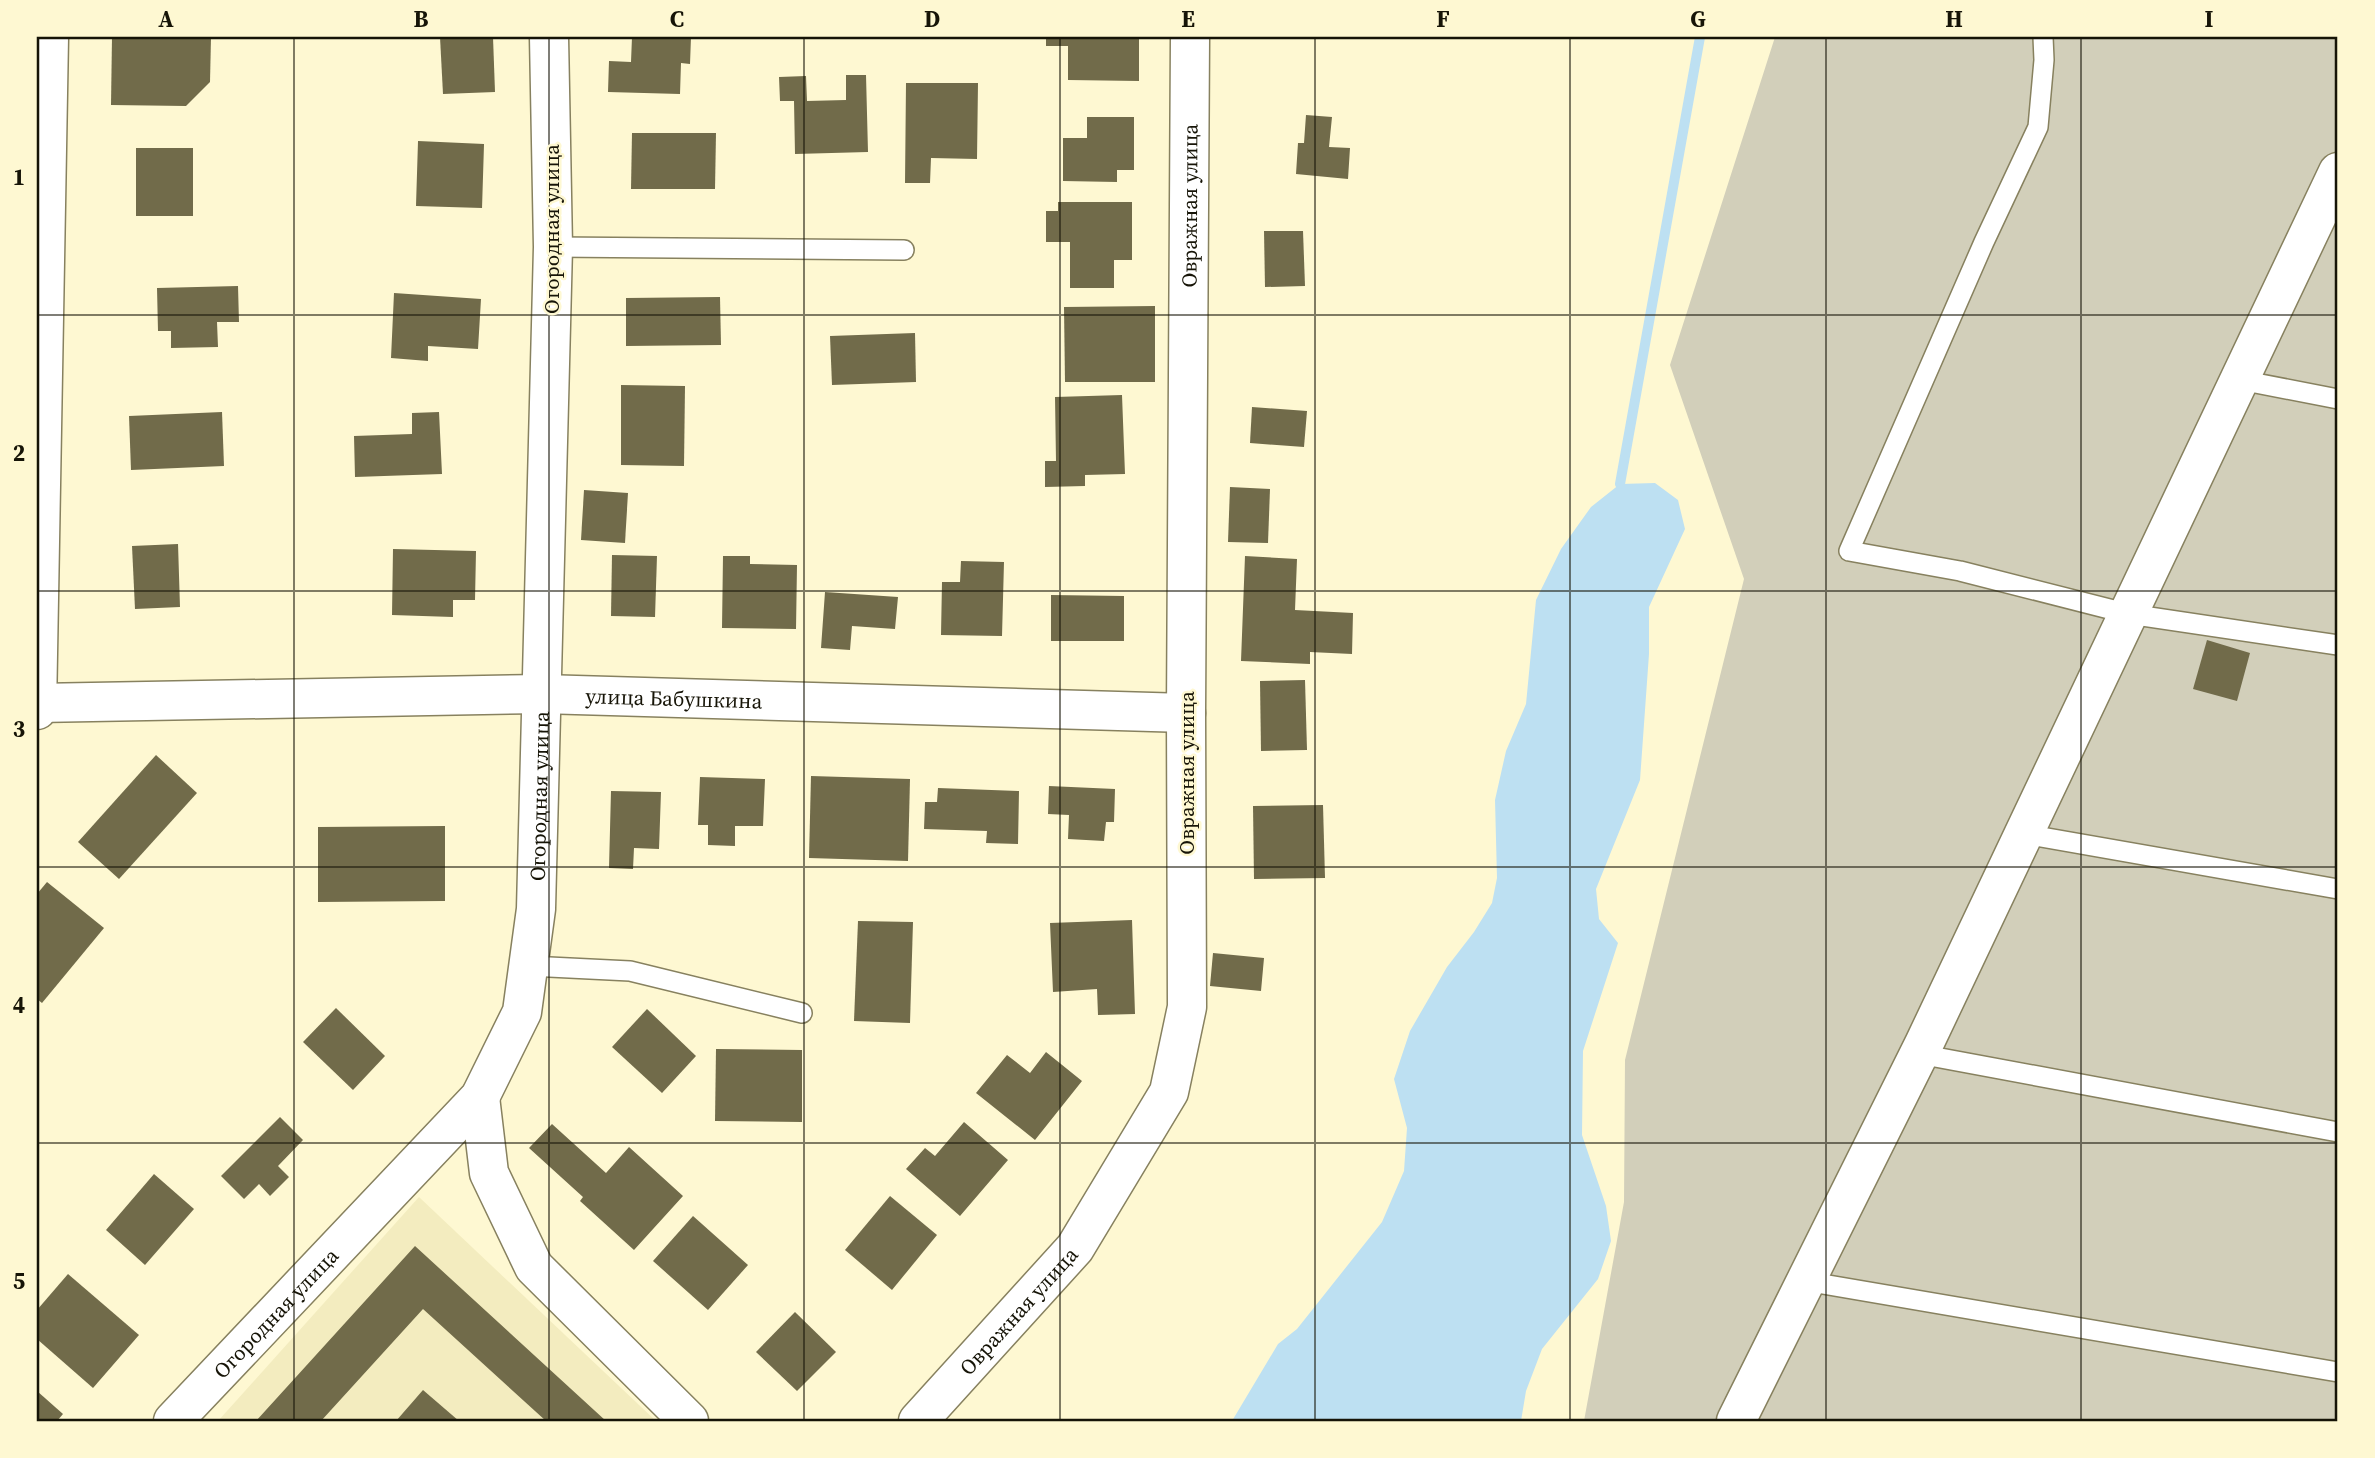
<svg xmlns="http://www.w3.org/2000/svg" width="2375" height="1458" font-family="'Source Serif 4',serif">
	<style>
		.built { fill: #f3ecbf }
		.green { fill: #d2cfba }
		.water { fill: #bde0f2 }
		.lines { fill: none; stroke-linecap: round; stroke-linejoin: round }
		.stream { stroke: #bde0f2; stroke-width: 10 }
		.building { fill: #716b4a }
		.service-casing { stroke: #87815f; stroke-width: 22 }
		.minor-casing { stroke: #87815f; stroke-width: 41 }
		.tertiary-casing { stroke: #87815f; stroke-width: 41 }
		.service { stroke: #fff; stroke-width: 19 }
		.minor { stroke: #fff; stroke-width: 38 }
		.tertiary { stroke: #fff; stroke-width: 38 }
		.grid { fill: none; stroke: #161407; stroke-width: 2; stroke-opacity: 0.55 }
		.labels { text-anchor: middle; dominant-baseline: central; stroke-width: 5; stroke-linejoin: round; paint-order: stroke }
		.street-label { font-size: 21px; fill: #161407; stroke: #fef8d2 }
		.neatline { fill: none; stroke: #161407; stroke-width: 2.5 }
		.grid-label { font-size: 23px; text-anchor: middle; font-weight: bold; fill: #161407 }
	</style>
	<rect width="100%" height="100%" fill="#fef8d2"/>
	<path class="built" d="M419,1197L656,1421H218Z"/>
	<path class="green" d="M1775,37H2338V1421H1584L1624,1202L1625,1060L1744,579L1670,365Z"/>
	<path class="water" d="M1655,483L1678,500L1685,529L1649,607V654L1640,780L1596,889L1599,919L1618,943L1583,1051L1582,1135L1606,1206L1611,1241L1598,1279L1542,1349L1526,1391L1521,1421H1232L1278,1344L1297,1329L1382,1222L1404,1171L1407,1128L1394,1079L1410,1031L1432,993L1447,967L1474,932L1492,903L1497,878L1495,800L1506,751L1526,704L1536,600L1561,549L1591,507L1620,484Z"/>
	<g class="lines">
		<path class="stream" d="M1620,484L1700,37"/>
	</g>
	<g class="building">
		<path d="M112,37H211L210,82L186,106L111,105Z"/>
		<path d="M440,37H493L495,92L443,94Z"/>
		<path d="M632,37H691L690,64L681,63L680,94L608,92L609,61L631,62Z"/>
		<path d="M1046,37H1139V81L1068,80V46H1046Z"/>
		<path d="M846,75H866L868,152L795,154L794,101H780L779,77L806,76L807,101L846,100Z"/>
		<path d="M906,83H978L977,159L931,158L930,183H905Z"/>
		<path d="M1306,115L1332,117L1329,147L1350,148L1348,179L1296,174L1298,143H1304Z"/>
		<path d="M1087,117H1134V170H1117V182L1063,181V138H1087Z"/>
		<path d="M632,133H716L715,189H631Z"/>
		<path d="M418,141L484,144L482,208L416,206Z"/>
		<rect x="136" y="148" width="57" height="68"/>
		<path d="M1058,202H1132V260H1114V288H1070V242H1046V211H1058Z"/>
		<path d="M1264,231H1303L1305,286L1265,287Z"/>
		<path d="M238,286L239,322H217L218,347L171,348V331H158L157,288Z"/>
		<path d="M394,293L481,299L478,349L428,346V361L391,358Z"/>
		<path d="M720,297L721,345L626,346V298Z"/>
		<path d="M1155,306V382H1065L1064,307Z"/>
		<path d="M915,333L916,382L832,385L830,336Z"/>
		<path d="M621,385L685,386L684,466L621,465Z"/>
		<path d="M1122,395L1125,474L1085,475V486L1045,487V461H1056L1055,397Z"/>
		<path d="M1252,407L1307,411L1304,447L1250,443Z"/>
		<path d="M222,412L224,466L131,470L129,416Z"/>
		<path d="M439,412L442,474L355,477L354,436L412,434V413Z"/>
		<path d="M1230,487L1270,489L1268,543L1228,542Z"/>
		<path d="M584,490L628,493L625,543L581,540Z"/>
		<path d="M178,544L180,607L135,609L132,546Z"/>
		<path d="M393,549L476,551L475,600H453V617L392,615Z"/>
		<path d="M612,555L657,556L655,617L611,616Z"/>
		<path d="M723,556H750V564L797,565L796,629L722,628Z"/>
		<path d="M1245,556L1297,559L1295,610L1353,613L1352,654L1310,652V664L1241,661Z"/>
		<path d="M961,561L1004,562L1002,636L941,635L942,582H960Z"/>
		<path d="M825,592L898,597L895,629L852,626L850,650L821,648Z"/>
		<path d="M1051,595L1124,596V641H1051Z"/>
		<path d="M2207,640L2250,653L2237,701L2193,689Z"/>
		<path d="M1305,680L1307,750L1261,751L1260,681Z"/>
		<path d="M156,755L197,793L119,879L78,842Z"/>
		<path d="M811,776L910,779L908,861L809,858Z"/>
		<path d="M700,777L765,779L763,826H735V846L708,845V825H698Z"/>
		<path d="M1049,786L1115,789L1114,822H1106L1104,841L1068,839L1069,815L1048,814Z"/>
		<path d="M938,788L1019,791L1018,844L986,843L987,831L924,829L925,802H937Z"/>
		<path d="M611,791L661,792L659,849L634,848L633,869L609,868Z"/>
		<path d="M1323,805L1325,878L1254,879L1253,806Z"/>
		<path d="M445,826V901L318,902V827Z"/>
		<path d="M47,882L104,928L42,1003L37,999V894Z"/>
		<path d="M1132,920L1135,1014L1098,1015L1097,989L1053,992L1050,923Z"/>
		<path d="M858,921L913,922L910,1023L854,1021Z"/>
		<path d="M1213,953L1264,958L1261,991L1210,986Z"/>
		<path d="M336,1008L385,1056L353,1090L303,1042Z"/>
		<path d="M647,1009L696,1056L662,1093L612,1047Z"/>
		<path d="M716,1049L802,1050V1122L715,1121Z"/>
		<path d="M1046,1052L1082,1081L1035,1140L976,1093L1007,1055L1030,1073Z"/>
		<path d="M280,1117L303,1140L278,1166L289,1177L270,1196L259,1184L244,1199L221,1176Z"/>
		<path d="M964,1122L1008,1160L960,1216L906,1169L925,1148L935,1156Z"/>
		<path d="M552,1124L606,1173L629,1147L683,1196L634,1250L580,1201L583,1197L529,1148Z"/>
		<path d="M154,1174L194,1209L145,1265L106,1230Z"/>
		<path d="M890,1196L937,1235L892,1290L845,1250Z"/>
		<path d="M693,1216L748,1265L708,1310L653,1261Z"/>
		<path d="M415,1246L606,1421H546L423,1309L321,1421H256Z"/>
		<path d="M68,1274L139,1335L93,1388L37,1339V1310Z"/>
		<path d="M795,1312L836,1352L797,1391L756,1352Z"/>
		<path d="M423,1390L459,1421H396Z"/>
		<path d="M37,1391L63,1414L57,1421H37Z"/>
	</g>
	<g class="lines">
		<defs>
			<g id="service">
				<path d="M2043,37L2044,60L2038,127L1984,242L1849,551L1960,571L2129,614L2338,645"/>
				<path d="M553,247L904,250"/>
				<path d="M2240,380L2338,399"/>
				<path d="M2024,834L2338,889"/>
				<path d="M529,966L630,971L802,1013"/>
				<path d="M1919,1054L2338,1132"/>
				<path d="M1805,1281L2338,1372"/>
			</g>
			<g id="minor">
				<path id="s1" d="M37,703L542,694L1186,713"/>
				<path d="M480,1097L489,1173L534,1267L689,1421"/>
				<path id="s2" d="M173,1421L480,1097L522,1012L536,909L553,247L549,37"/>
				<path id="s3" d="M918,1421L1075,1248L1169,1092L1187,1007L1186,713L1190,37"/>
				<path d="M1736,1421L1924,1044L2338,172"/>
			</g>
			<path id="tertiary" d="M37,710L49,37"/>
		</defs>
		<use href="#service" class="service-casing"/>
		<use href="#minor" class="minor-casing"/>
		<use href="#tertiary" class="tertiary-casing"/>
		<use href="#service" class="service"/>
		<use href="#minor" class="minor"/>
		<use href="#tertiary" class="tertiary"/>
	</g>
	<path class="grid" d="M294,37V1421M549,37V1421M804,37V1421M1060,37V1421M1315,37V1421M1570,37V1421M1826,37V1421M2081,37V1421M37,315H2338M37,591H2338M37,867H2338M37,1143H2338"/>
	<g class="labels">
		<g class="street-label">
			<text stroke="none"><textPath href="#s3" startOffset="1304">Овражная улица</textPath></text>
			<text transform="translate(551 229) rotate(-90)">Огородная улица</text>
			<text stroke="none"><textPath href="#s1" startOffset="637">улица Бабушкина</textPath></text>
			<text transform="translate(1186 773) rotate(-90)">Овражная улица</text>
			<text stroke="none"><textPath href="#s2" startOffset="758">Огородная улица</textPath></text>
			<text stroke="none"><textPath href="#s3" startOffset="149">Овражная улица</textPath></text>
			<text stroke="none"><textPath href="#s2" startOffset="149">Огородная улица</textPath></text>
		</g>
	</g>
	<rect width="2375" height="1458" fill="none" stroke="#fef8d2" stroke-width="77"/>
	<rect x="38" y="38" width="2298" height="1382" class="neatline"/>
	<g class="grid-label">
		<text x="166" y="27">A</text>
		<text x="421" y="27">B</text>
		<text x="677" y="27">C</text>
		<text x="932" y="27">D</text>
		<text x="1188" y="27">E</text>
		<text x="1443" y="27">F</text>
		<text x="1698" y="27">G</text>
		<text x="1954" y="27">H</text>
		<text x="2209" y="27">I</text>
		<text x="19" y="185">1</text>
		<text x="19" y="461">2</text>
		<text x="19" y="737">3</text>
		<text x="19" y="1013">4</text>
		<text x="19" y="1289">5</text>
	</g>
</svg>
